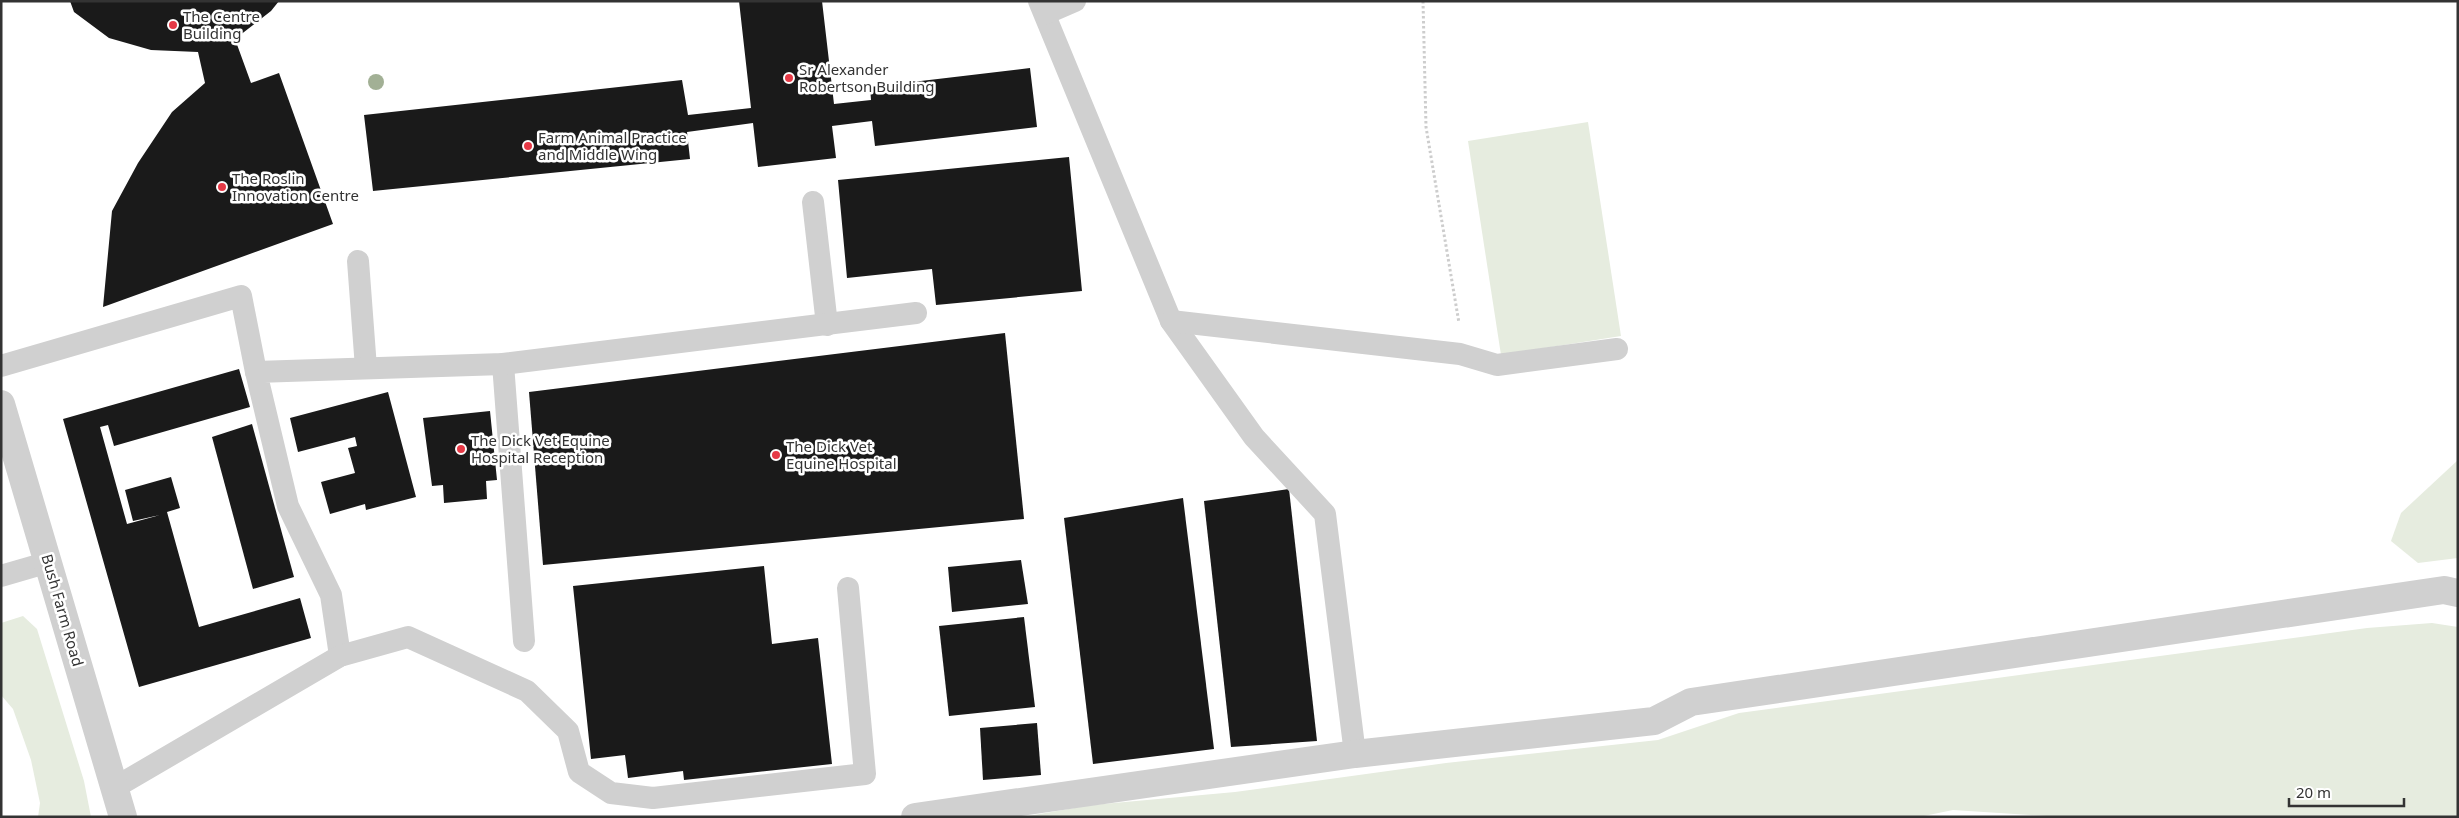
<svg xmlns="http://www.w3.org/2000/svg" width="2459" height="818" font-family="'Noto Sans',sans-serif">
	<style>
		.green { fill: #e6ecdf }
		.building { fill: #1a1a1a }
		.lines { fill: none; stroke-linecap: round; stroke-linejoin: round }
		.path { stroke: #cdcdcd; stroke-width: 3; stroke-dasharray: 2.5 2.5; stroke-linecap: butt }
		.service { stroke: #d0d0d0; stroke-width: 22 }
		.minor { stroke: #d0d0d0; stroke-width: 28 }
		.tertiary { stroke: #d0d0d0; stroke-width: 28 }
		.tree { fill: #a2b095 }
		.poi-dot { fill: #e63946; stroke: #fff; stroke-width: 2 }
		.labels { text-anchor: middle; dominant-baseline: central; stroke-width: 5; stroke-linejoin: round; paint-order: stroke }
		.poi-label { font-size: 15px; fill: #333; stroke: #fff; text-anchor: start }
		.street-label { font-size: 15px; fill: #333; stroke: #fff }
	</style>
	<rect width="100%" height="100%" fill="#fff"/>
	<g class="green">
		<path d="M1588,122L1621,336L1501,355L1468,141Z"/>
		<path d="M2458,460V558L2418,563L2391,541L2401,513Z"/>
		<path d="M23,616L37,629L84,781L91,817H38L40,803L31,760L13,709L1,695V623Z"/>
		<path d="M2432,623L2458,627V817H2062L1953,810L1919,817H1022L1092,805L1235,792L1446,763L1658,740L1739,713L2367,628Z"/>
	</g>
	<g class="building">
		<path d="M70,1H279L271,11L235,39L251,83L279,73L333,224L103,307L112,211L138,163L172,112L205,83L198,52L151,50L109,38L74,12Z"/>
		<path d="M739,1H822L834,104L871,100L870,87L1030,68L1037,127L875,146L872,121L832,126L836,158L758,167L753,123L687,132L690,159L373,191L364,115L682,80L688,115L751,108Z"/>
		<path d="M1069,157L1082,291L936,305L932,269L847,278L838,180Z"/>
		<path d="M1005,333L1024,519L543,565L529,392Z"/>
		<path d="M239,369L250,407L114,446L108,425L100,427L127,524L160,515L133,521L125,490L171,477L180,508L167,512L199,627L300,598L311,638L139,687L63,419Z"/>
		<path d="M388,392L416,497L366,510L365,504L330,514L321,482L355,473L348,448L357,446L355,437L298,452L290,418Z"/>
		<path d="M490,411L497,480L486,481L487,499L444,503L443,485L432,486L423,418Z"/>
		<path d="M252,424L294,577L253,589L212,437Z"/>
		<path d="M1289,489L1317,741L1231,747L1204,501Z"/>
		<path d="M1183,498L1214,749L1093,764L1064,518Z"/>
		<path d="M1021,560L1028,604L952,612L948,567Z"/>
		<path d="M764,566L772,644L818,638L832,764L684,780L683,771L628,778L625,755L591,759L573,586Z"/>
		<path d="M1024,617L1035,707L949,716L939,626Z"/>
		<path d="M1037,723L1041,775L983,780L980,728Z"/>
	</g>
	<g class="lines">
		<path class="path" d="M1423,1L1426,127L1459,323"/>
		<g class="service">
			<path d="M1039,1L1171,321L1254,437L1325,514L1355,754"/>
			<path d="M1045,14L1075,1"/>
			<path d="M813,202L827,325"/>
			<path d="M358,261L366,368"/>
			<path d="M1171,321L1460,354L1497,365L1617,349"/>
			<path d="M503,364L524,641"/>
			<path d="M1,366L241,296L256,372"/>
			<path d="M1,576L49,562"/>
			<path d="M340,656L331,595L288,506L256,372L503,364L916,313"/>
			<path d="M114,788L340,656L408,637L527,691L568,731L579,772L611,793L653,798L865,774L848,588"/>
		</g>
		<path class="minor" d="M915,817L1355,754L1654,721L1691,702L2444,590L2458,593"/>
		<path class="tertiary" d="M1,404L123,817"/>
	</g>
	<circle class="tree" cx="376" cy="82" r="8"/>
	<g class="poi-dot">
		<circle cx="173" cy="25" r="5"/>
		<circle cx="789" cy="78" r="5"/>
		<circle cx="528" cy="146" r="5"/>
		<circle cx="222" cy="187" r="5"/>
		<circle cx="461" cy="449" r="5"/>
		<circle cx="776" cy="455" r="5"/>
	</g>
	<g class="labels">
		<g class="poi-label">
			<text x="183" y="16">The Centre<tspan x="183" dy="17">Building</tspan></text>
			<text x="799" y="69">Sr Alexander<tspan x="799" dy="17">Robertson Building</tspan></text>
			<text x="538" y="137">Farm Animal Practice<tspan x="538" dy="17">and Middle Wing</tspan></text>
			<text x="232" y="178">The Roslin<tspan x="232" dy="17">Innovation Centre</tspan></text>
			<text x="471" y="440">The Dick Vet Equine<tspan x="471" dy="17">Hospital Reception</tspan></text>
			<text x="786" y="446">The Dick Vet<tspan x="786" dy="17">Equine Hospital</tspan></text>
		</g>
		<g class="street-label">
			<text transform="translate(63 610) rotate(74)">Bush Farm Road</text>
		</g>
	</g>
	<rect width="2459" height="818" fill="none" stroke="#333333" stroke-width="5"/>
	<path d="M2289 798v8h115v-8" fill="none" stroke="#333333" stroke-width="2.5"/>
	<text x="2296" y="798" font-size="15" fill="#333333" stroke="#ffffff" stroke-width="4" paint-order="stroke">20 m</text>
</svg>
